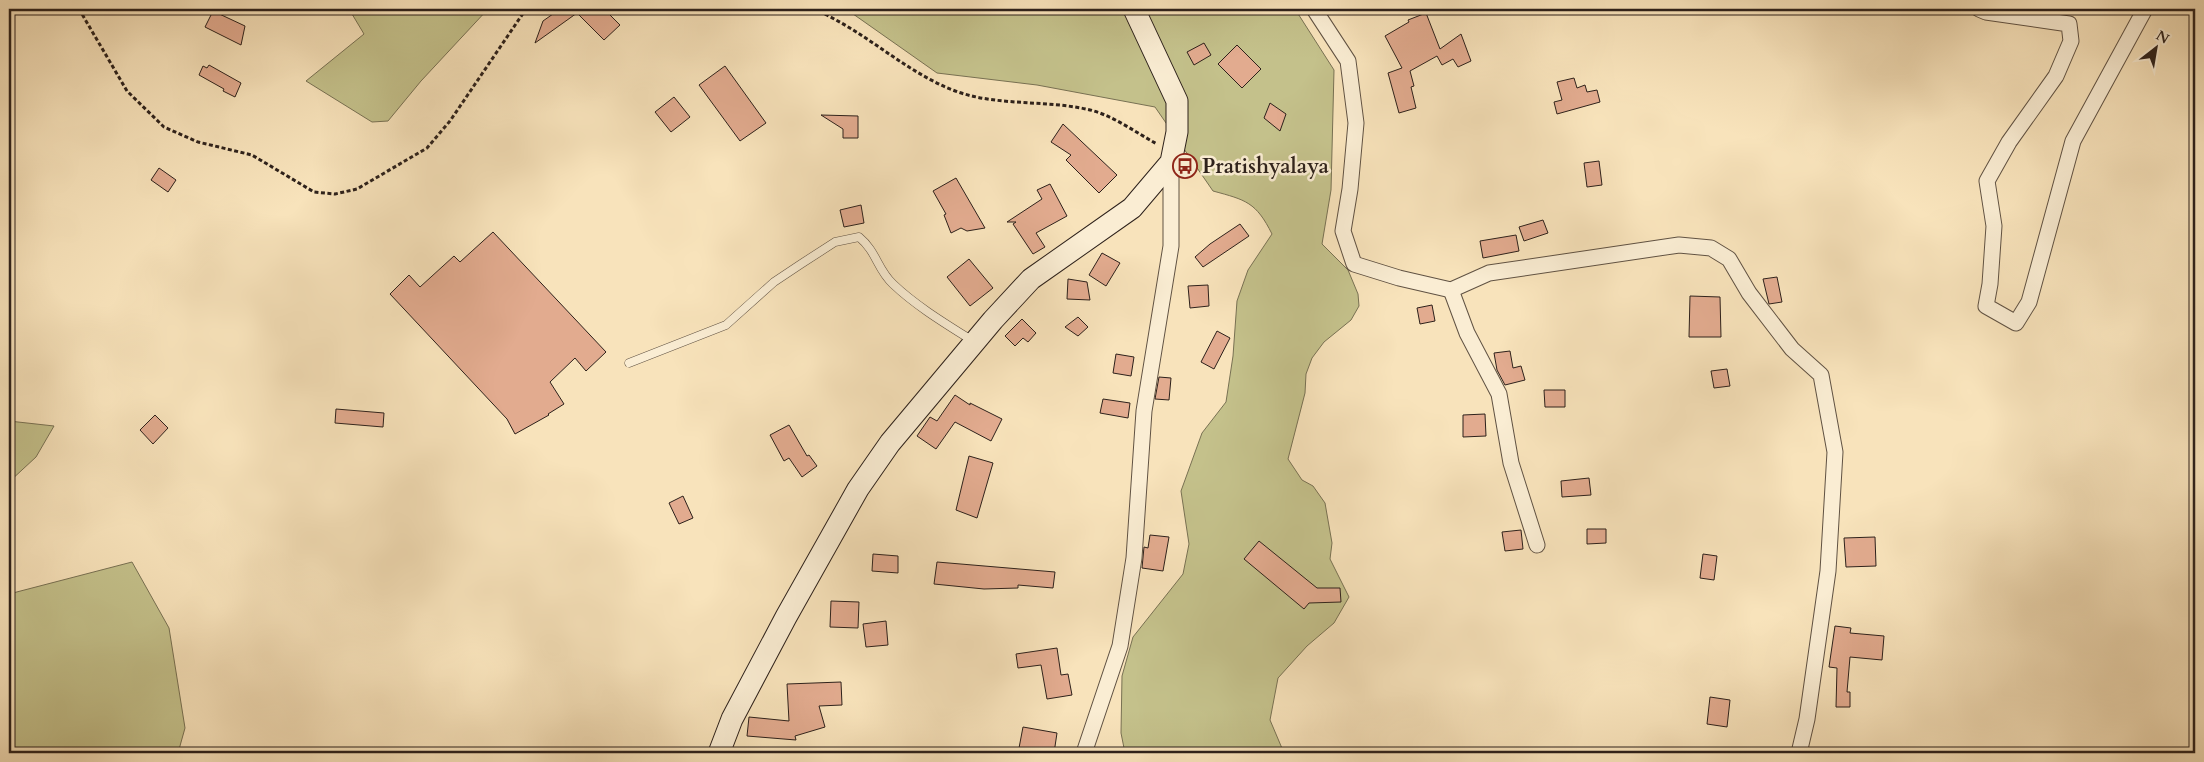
<svg xmlns="http://www.w3.org/2000/svg" width="2204" height="762" font-family="Cardo,serif">
	<style>
		.green { fill: #c4c18b; stroke: #787153 }
		.building { fill: #e2ab8f; stroke: #2d211b }
		.lines { fill: none; stroke-linecap: round; stroke-linejoin: round }
		.lane-casing { stroke: #605243; stroke-width: 9 }
		.street-casing { stroke: #605243; stroke-width: 17 }
		.secondary-casing { stroke: #2d211b; stroke-width: 23 }
		.path { stroke: #2d211b; stroke-width: 3; stroke-dasharray: 4 2.5; stroke-linecap: butt }
		.lane { stroke: #faedd3; stroke-width: 8 }
		.street { stroke: #faedd3; stroke-width: 15 }
		.secondary { stroke: #faedd3; stroke-width: 21 }
		.labels { text-anchor: middle; dominant-baseline: central; stroke-width: 5; stroke-linejoin: round; paint-order: stroke }
		.poi-label { font-size: 21px; font-weight: bold; fill: #2d211b; stroke: #faedd3; text-anchor: start }
	</style>
	<rect width="100%" height="100%" fill="#f8e3bb"/>
	<filter id="stains"><feTurbulence type="fractalNoise" baseFrequency=".004" numOctaves="4"/><feColorMatrix values="0 0 0 0 .2 0 0 0 0 .09 0 0 0 0 .02 0 0 0 .5 -.17"/></filter>
	<radialGradient id="worn" r=".72"><stop offset=".6" stop-color="#630" stop-opacity="0"/><stop offset="1" stop-color="#630" stop-opacity=".3"/></radialGradient>
	<g class="green">
		<path d="M349,9H488L421,81L388,121L372,122L306,81L364,34Z"/>
		<path d="M846,9H1295L1334,70L1331,190L1322,244L1348,270L1358,294L1359,306L1351,320L1324,342L1312,358L1306,374L1305,393L1288,459L1302,480L1313,486L1325,503L1332,543L1330,559L1349,597L1334,623L1307,646L1278,678L1270,720L1284,753H1125L1121,733L1122,676L1133,637L1183,574L1189,544L1181,491L1202,433L1226,402L1233,356L1237,301L1248,270L1272,234C1256,202 1246,200 1213,191L1155,107L1037,85L937,73Z"/>
		<path d="M9,421L54,426L36,457L9,482Z"/>
		<path d="M132,562L169,628L185,728L178,753H9V594Z"/>
	</g>
	<g class="building">
		<path d="M560,9H604L620,25L604,40L577,13L535,43L543,21Z"/>
		<path d="M213,11L245,26L241,45L205,27Z"/>
		<path d="M1426,13L1440,49L1461,34L1471,61L1458,67L1453,59L1442,65L1437,56L1410,71L1414,86L1411,87L1416,108L1399,113L1388,73L1402,68L1385,36L1409,22L1408,20Z"/>
		<path d="M1204,43L1211,55L1194,65L1187,52Z"/>
		<path d="M1237,45L1261,69L1242,88L1218,64Z"/>
		<path d="M209,65L241,83L235,97L223,91L224,89L199,75L203,66L207,68Z"/>
		<path d="M725,66L766,123L740,141L699,85Z"/>
		<path d="M1574,78L1577,88L1585,85L1587,92L1597,90L1600,102L1557,114L1554,102L1562,100L1557,82Z"/>
		<path d="M674,97L690,117L671,132L655,112Z"/>
		<path d="M1270,103L1286,114L1280,131L1264,118Z"/>
		<path d="M821,115L858,116V138H843V129Z"/>
		<path d="M1063,124L1117,175L1099,193L1066,160L1071,155L1051,142Z"/>
		<path d="M1599,161L1602,185L1587,187L1584,163Z"/>
		<path d="M159,168L176,180L168,192L151,180Z"/>
		<path d="M956,178L985,228L967,231L961,228L951,233L944,215L946,214L933,191Z"/>
		<path d="M1050,184L1067,216L1036,233L1045,247L1033,254L1013,224L1016,222H1007L1042,199L1037,190Z"/>
		<path d="M861,205L864,223L844,227L840,210Z"/>
		<path d="M1543,220L1548,233L1524,241L1519,227Z"/>
		<path d="M1240,224L1249,236L1203,267L1195,257L1210,244Z"/>
		<path d="M493,232L606,352L586,371L575,358L550,382L564,404L548,414L549,415L515,434L507,419L390,294L409,275L420,287L454,256L460,262Z"/>
		<path d="M1516,235L1519,251L1483,258L1480,241Z"/>
		<path d="M1102,253L1120,263L1106,286L1089,275Z"/>
		<path d="M969,259L993,288L970,306L947,277Z"/>
		<path d="M1777,277L1782,302L1769,304L1763,279Z"/>
		<path d="M1068,279L1087,282L1090,300L1067,299Z"/>
		<path d="M1208,285L1209,306L1190,308L1188,286Z"/>
		<path d="M1690,296L1720,297L1721,337H1689Z"/>
		<path d="M1432,305L1435,321L1420,324L1417,308Z"/>
		<path d="M1078,317L1088,327L1078,336L1065,327Z"/>
		<path d="M1022,319L1036,333L1028,342L1023,338L1015,346L1005,336Z"/>
		<path d="M1217,331L1230,338L1214,369L1201,362Z"/>
		<path d="M1510,351L1513,368L1521,366L1525,380L1505,385L1497,370L1494,353Z"/>
		<path d="M1116,354L1134,357L1131,376L1113,373Z"/>
		<path d="M1727,369L1730,386L1714,388L1711,371Z"/>
		<path d="M1159,377L1171,378L1169,400L1155,399Z"/>
		<path d="M1544,390H1565V407H1545Z"/>
		<path d="M955,395L970,405V403L1002,419L991,441L955,422L936,449L917,436L930,417L937,421Z"/>
		<path d="M1103,399L1130,403L1128,418L1100,413Z"/>
		<path d="M336,409L384,413L383,427L335,423Z"/>
		<path d="M1485,414L1486,436L1463,437V415Z"/>
		<path d="M155,415L168,428L153,444L140,430Z"/>
		<path d="M789,425L807,456L809,455L817,466L802,477L789,458L784,461L770,435Z"/>
		<path d="M969,456L993,463L977,518L956,510Z"/>
		<path d="M1589,478L1591,495L1562,497L1561,481Z"/>
		<path d="M683,496L693,518L679,524L669,503Z"/>
		<path d="M1587,529H1606V543L1587,544Z"/>
		<path d="M1521,530L1523,549L1505,551L1502,532Z"/>
		<path d="M1150,535L1169,537L1163,571L1142,568L1144,547L1148,548Z"/>
		<path d="M1875,537L1876,566L1846,567L1844,538Z"/>
		<path d="M1259,541L1317,588H1340L1341,602L1309,603L1304,609L1244,559Z"/>
		<path d="M873,554L898,556V573L872,571Z"/>
		<path d="M1703,554L1717,556L1714,580L1700,578Z"/>
		<path d="M937,562L1055,572L1053,588L1018,585V588L984,589L934,584Z"/>
		<path d="M831,601L859,602L858,628L830,627Z"/>
		<path d="M886,621L888,645L866,647L863,624Z"/>
		<path d="M1835,626L1851,628L1850,633L1884,636L1882,660L1850,657L1847,692H1850V707H1836L1837,668L1829,667Z"/>
		<path d="M1057,648L1061,675L1068,674L1072,695L1047,699L1041,665L1018,668L1016,654Z"/>
		<path d="M841,682L842,705L819,706L825,727L795,736L796,740L747,736L749,717L789,721L787,684Z"/>
		<path d="M1710,697L1730,700L1727,727L1707,724Z"/>
		<path d="M1023,727L1057,733L1054,753L1019,748Z"/>
	</g>
	<g class="lines">
		<defs>
			<path id="lane" d="M629,363L726,325L774,282L801,264L835,242L859,237C877,252 877,269 893,284C916,306 946,324 973,341"/>
			<g id="street">
				<path d="M1314,9L1348,61L1356,123L1350,189L1343,231L1354,264L1399,278L1451,290L1489,273L1679,245L1711,248L1729,259L1749,293L1792,349L1821,375L1835,452L1828,571L1807,719L1799,753"/>
				<path d="M1979,9L1986,12L2069,24L2071,41L2056,76L2009,142L1987,181L1994,226L1990,284L1986,306L2016,323L2029,302L2073,141L2145,9"/>
				<path d="M1451,290L1467,333L1499,394L1511,463L1537,545"/>
				<path d="M1084,753L1120,646L1134,558L1144,411L1171,246V162"/>
			</g>
			<path id="secondary" d="M719,753L732,719L786,617L858,489L890,443L993,320L1031,279L1132,208L1171,162L1177,132V101L1134,9"/>
		</defs>
		<use href="#lane" class="lane-casing"/>
		<use href="#street" class="street-casing"/>
		<use href="#secondary" class="secondary-casing"/>
		<g class="path">
			<path d="M79,9L127,91L164,127L198,142L252,155L314,192L335,194L357,189L427,148L450,121L526,9"/>
			<path d="M813,9C865,30 905,73 958,92C999,106 1043,100 1086,109C1111,114 1135,132 1157,144"/>
		</g>
		<use href="#lane" class="lane"/>
		<use href="#street" class="street"/>
		<use href="#secondary" class="secondary"/>
	</g>
	<defs>
		<symbol id="bus-ring" viewBox="-11 -11 22 22"><circle r="9.5" fill="#faedd3" stroke="#8f2418" stroke-width="1.5"/><path d="M-5-6H5V4H4V6H2V4H-2V6H-4V4H-5ZM-3.5-4V0h7V-4ZM-3.5 1.2v1.5H-2V1.2ZM2 1.2v1.5H3.5V1.2Z" fill="#8f2418"/></symbol>
	</defs>
	<g fill-rule="evenodd">
		<use href="#bus-ring" x="1171" y="152" width="28" height="28"/>
	</g>
	<g class="labels">
		<g class="poi-label">
			<text x="1202" y="166">Pratishyalaya</text>
		</g>
	</g>
	<rect width="2204" height="762" fill="none" stroke="#f8e3bb" stroke-width="30"/>
	<rect x="10" y="10" width="2184" height="742" fill="none" stroke="#2d211b" stroke-width="2.5"/>
	<rect x="15" y="15" width="2174" height="732" fill="none" stroke="#2d211b"/>
	<g transform="translate(2156 48) rotate(31)" stroke="#faedd3" stroke-width="4" paint-order="stroke">
	<path d="M0-4L9 19L0 12L-9 19Z" fill="#2d211b"/>
	<text y="-8" font-size="14" font-weight="bold" text-anchor="middle" fill="#2d211b">N</text>
	</g>
	<rect width="100%" height="100%" filter="url(#stains)"/>
	<rect width="100%" height="100%" fill="url(#worn)"/>
</svg>
